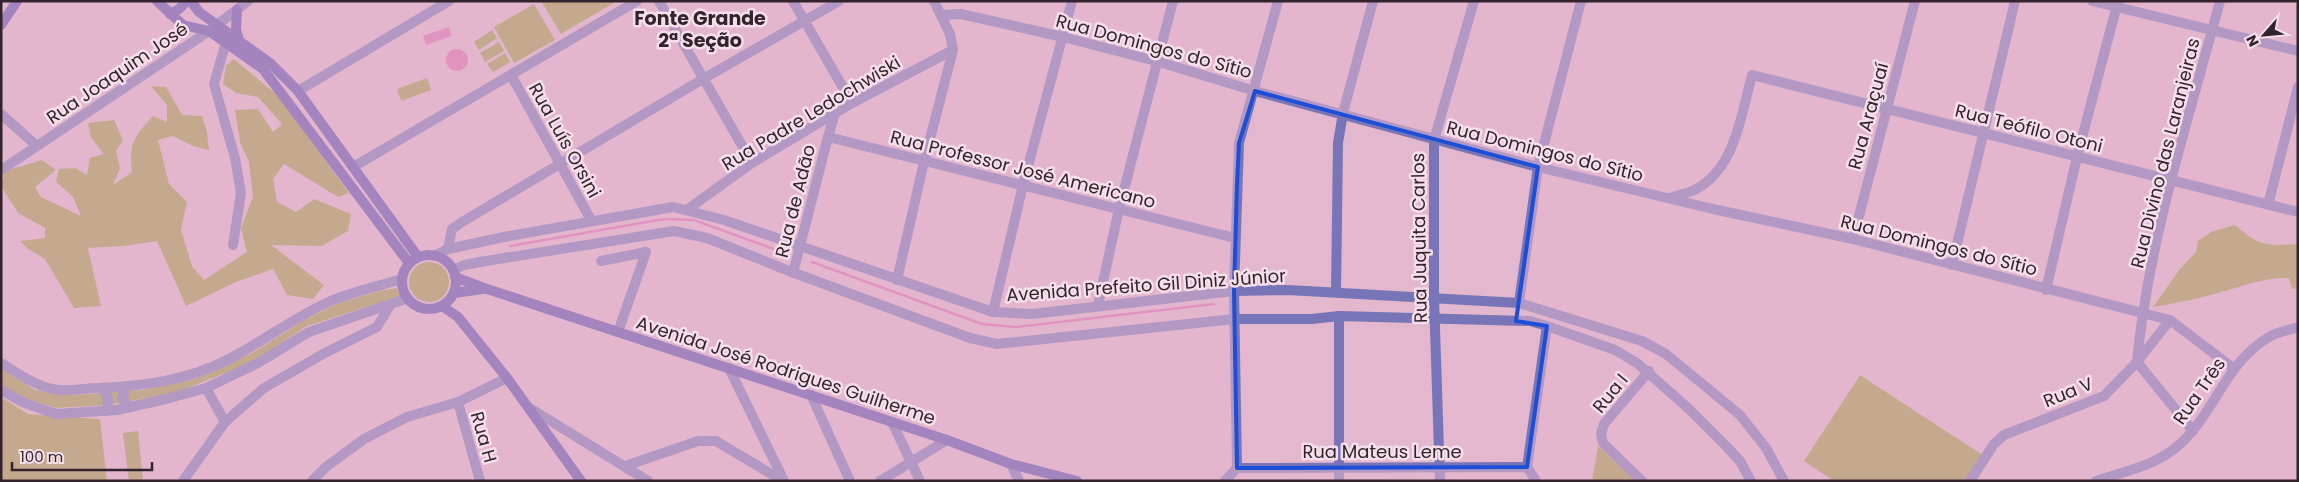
<svg xmlns="http://www.w3.org/2000/svg" width="2299" height="482" font-family="Poppins,sans-serif">
	<style>
		.green { fill: #a09a41 }
		.water { fill: #e06bb2 }
		.lines { fill: none; stroke-linecap: round; stroke-linejoin: round }
		.stream { stroke: #e06bb2; stroke-width: 2.5 }
		.minor { stroke: #7774b7; stroke-width: 10 }
		.tertiary { stroke: #7774b7; stroke-width: 10 }
		.secondary { stroke: #5548ab; stroke-width: 10 }
		.marked { fill: none; stroke: #1d4ed8; stroke-width: 4; stroke-linejoin: round }
		.labels { text-anchor: middle; dominant-baseline: central; stroke-width: 5; stroke-linejoin: round; paint-order: stroke }
		.street-label { font-size: 18px; fill: #33232c; stroke: #f6dfeb }
		.neighbourhood-label { font-size: 19px; font-weight: bold; fill: #33232c; stroke: #f6dfeb }
	</style>
	<rect width="100%" height="100%" fill="#e3b7ce"/>
	<g class="green">
		<path d="M541,1H617L561,34Z"/>
		<path d="M534,4L555,40L514,63L494,27Z"/>
		<path d="M492,30L497,38L479,50L474,42Z"/>
		<path d="M499,42L504,51L485,62L480,53Z"/>
		<path d="M505,53L510,62L493,72L487,64Z"/>
		<path d="M234,59L277,95L349,193L338,197L284,164L273,179L277,202L296,212L314,199L351,214L348,231L322,246L271,245L324,285L313,299L287,295L273,269L236,282L186,306L157,241L124,246L88,248L101,306L74,308L45,259L28,249L20,241L45,238V228L18,213L1,186L5,171L42,160L56,170L35,187L41,197L81,216L73,197L56,182L59,169L75,168L87,175L90,158L104,154L91,138L88,123L114,120L123,140L116,151L120,168L113,185L132,172C129,143 133,138 153,116L167,122V105L151,86L166,87L182,115L202,116L207,132L209,150L193,146L173,136L158,140L169,184L187,202L181,230L192,266L204,280L247,252L241,228L253,197L249,162L240,142L235,110L258,109L273,132L282,124L258,97L236,93L223,84L226,65Z"/>
		<path d="M427,78L431,90L401,101L397,89Z"/>
		<path d="M2235,225C2259,246 2267,246 2298,244V288L2292,289L2289,278C2264,277 2245,286 2221,292C2199,299 2176,303 2153,307L2180,269L2196,252L2198,241L2211,232Z"/>
		<circle cx="429" cy="282" r="20"/>
		<path d="M397,288L401,299L372,305L307,326L252,362L178,392L109,405L56,408L19,396L1,385V369L35,390L54,393L74,395L142,390L195,379L252,353L301,322L336,304L379,291Z"/>
		<path d="M1860,375L1984,456L1968,481H1834L1804,461Z"/>
		<path d="M1,397L28,414L100,419L107,481H1Z"/>
		<path d="M138,431L143,481H129L123,433Z"/>
		<path d="M1598,446L1636,481H1592Z"/>
	</g>
	<g class="water">
		<path d="M449,27L452,36L426,45L423,36Z"/>
		<circle cx="457" cy="60" r="11"/>
	</g>
	<g class="lines">
		<g class="stream">
			<path d="M510,246L664,219L694,220L782,252"/>
			<path d="M812,262L982,324L1015,327L1214,304"/>
		</g>
		<g class="minor">
			<path d="M659,1L752,163"/>
			<path d="M793,1L852,103"/>
			<path d="M2092,1L2298,51"/>
			<path d="M942,15L961,14L1063,37L1156,61L1255,91L1538,167L1713,209L1853,239L2170,320L2233,368"/>
			<path d="M226,42L214,84L235,158L241,193L233,245"/>
			<path d="M511,75L591,220"/>
			<path d="M298,91L449,1"/>
			<path d="M835,113L828,137L1235,238"/>
			<path d="M1,114L37,146"/>
			<path d="M353,167L637,1"/>
			<path d="M1670,198C1677,195 1685,194 1692,191C1735,172 1741,115 1752,75L2298,212"/>
			<path d="M2268,205L2298,87"/>
			<path d="M688,209L752,163L852,103L953,50"/>
			<path d="M1853,239L1915,1"/>
			<path d="M448,249L452,229L462,222L703,79L839,1"/>
			<path d="M601,261L646,252L618,332"/>
			<path d="M1952,265L2015,1"/>
			<path d="M793,273L828,137"/>
			<path d="M897,280L924,162L953,50L950,34L934,1"/>
			<path d="M2046,290L2077,157L2118,1"/>
			<path d="M1336,292L1338,143L1343,113L1373,1"/>
			<path d="M1098,305L1119,209L1173,1"/>
			<path d="M993,312L1023,185L1072,1"/>
			<path d="M729,368L784,481"/>
			<path d="M206,388L225,422"/>
			<path d="M811,395L850,481"/>
			<path d="M458,402L480,481"/>
			<path d="M528,407L648,481"/>
			<path d="M892,422L920,481"/>
			<path d="M2193,431L2137,362C2148,242 2189,118 2220,1"/>
			<path d="M1011,464L1019,481"/>
			<path d="M625,466L698,441H716L783,481"/>
			<path d="M1527,467L1547,326"/>
			<path d="M1237,468L1234,291L1239,143L1278,1"/>
			<path d="M183,481L225,422L264,388L323,354L377,327L391,304"/>
			<path d="M312,481L326,467L364,439L407,417L458,402L507,378"/>
			<path d="M1225,481L1237,468L1527,467L1536,481"/>
			<path d="M1339,481V316"/>
			<path d="M1440,481L1434,298V140L1474,1"/>
			<path d="M1642,481L1603,443L1601,434L1604,424L1649,371"/>
			<path d="M1970,481L1994,444L2004,435L2104,396L2137,362L2170,320"/>
			<path d="M2096,481C2122,472 2151,467 2174,449C2214,418 2223,364 2269,337C2277,332 2289,330 2298,327"/>
		</g>
		<g class="tertiary">
			<path d="M1,170L209,31L248,1"/>
			<path d="M436,255L448,249L504,237L673,207L724,220L993,312L1032,314L1234,291L1288,290L1519,303L1642,341L1666,354L1740,415L1766,448L1784,481"/>
			<path d="M453,270L464,265L486,261L674,231L707,238L789,271L970,338L997,344L1235,319H1312L1339,316L1530,321L1547,326L1615,350L1637,363L1689,409L1728,448L1740,461L1751,481"/>
			<path d="M1519,303L1538,167L1581,1"/>
			<path d="M1,363C19,374 38,388 59,390C72,391 85,388 98,388C143,386 186,381 227,360C263,342 295,316 333,300C355,291 379,286 402,279"/>
			<path d="M126,386L122,398L126,404L132,407"/>
			<path d="M101,388C109,394 110,402 105,411"/>
			<path d="M1,390L22,402L56,414L117,410L166,399L206,388L258,363L309,332L408,298"/>
			<path d="M880,481L947,440"/>
		</g>
		<g class="secondary">
			<path d="M157,1L183,25L209,31L263,69L409,263"/>
			<path d="M191,1L199,12L270,63L298,91L418,257"/>
			<path d="M237,10L236,29L239,40"/>
			<path d="M170,14L179,9L187,1"/>
			<path d="M1,25L17,1"/>
			<circle cx="429" cy="282" r="27"/>
			<path d="M455,277L484,288L947,440L1011,464L1077,481"/>
			<path d="M454,293L483,289"/>
			<path d="M442,306L458,317L507,378L581,481"/>
		</g>
	</g>
	<path d="M0 0H2299V482H0ZM1255,91L1538,167L1516,321L1547,326L1527,467L1237,468L1234,291L1237,184L1239,143Z" fill="#e3b7ce" fill-opacity=".55" fill-rule="evenodd"/>
	<path class="marked" d="M1255,91L1538,167L1516,321L1547,326L1527,467L1237,468L1234,291L1237,184L1239,143Z"/>
	<g class="labels">
		<g class="street-label">
			<text transform="translate(1154 46) rotate(15)">Rua Domingos do Sítio</text>
			<text transform="translate(117 73) rotate(-34)">Rua Joaquim José</text>
			<text transform="translate(811 113) rotate(-31)">Rua Padre Ledochwiski</text>
			<text transform="translate(1868 116) rotate(-75)">Rua Araçuaí</text>
			<text transform="translate(2029 128) rotate(14)">Rua Teófilo Otoni</text>
			<text transform="translate(565 140) rotate(61)">Rua Luís Orsini</text>
			<text transform="translate(1545 151) rotate(14)">Rua Domingos do Sítio</text>
			<text transform="translate(2165 153) rotate(-76)">Rua Divino das Laranjeiras</text>
			<text transform="translate(1023 169) rotate(14)">Rua Professor José Americano</text>
			<text transform="translate(795 201) rotate(-76)">Rua de Adão</text>
			<text transform="translate(1419 238) rotate(-91)">Rua Juquita Carlos</text>
			<text transform="translate(1939 245) rotate(14)">Rua Domingos do Sítio</text>
			<text transform="translate(1146 285) rotate(-4)">Avenida Prefeito Gil Diniz Júnior</text>
			<text transform="translate(786 370) rotate(18)">Avenida José Rodrigues Guilherme</text>
			<text transform="translate(2199 391) rotate(-55)">Rua Três</text>
			<text transform="translate(2068 392) rotate(-22)">Rua V</text>
			<text transform="translate(1610 393) rotate(-51)">Rua I</text>
			<text transform="translate(484 437) rotate(74)">Rua H</text>
			<text x="1382" y="451">Rua Mateus Leme</text>
		</g>
		<g class="neighbourhood-label">
			<text x="700" y="18">Fonte Grande<tspan x="700" dy="22">2ª Seção</tspan></text>
		</g>
	</g>
	<rect width="2299" height="482" fill="none" stroke="#33232c" stroke-width="5"/>
	<g transform="translate(2264 35) rotate(243)" stroke="#f6dfeb" stroke-width="4" paint-order="stroke">
	<path d="M0-4L9 19L0 12L-9 19Z" fill="#33232c"/>
	<text y="-8" font-size="14" font-weight="bold" text-anchor="middle" fill="#33232c">N</text>
	</g>
	<path d="M12 462v8h140v-8" fill="none" stroke="#33232c" stroke-width="2.5"/>
	<text x="20" y="462" font-size="15" fill="#33232c" stroke="#f6dfeb" stroke-width="4" paint-order="stroke">100 m</text>
</svg>
